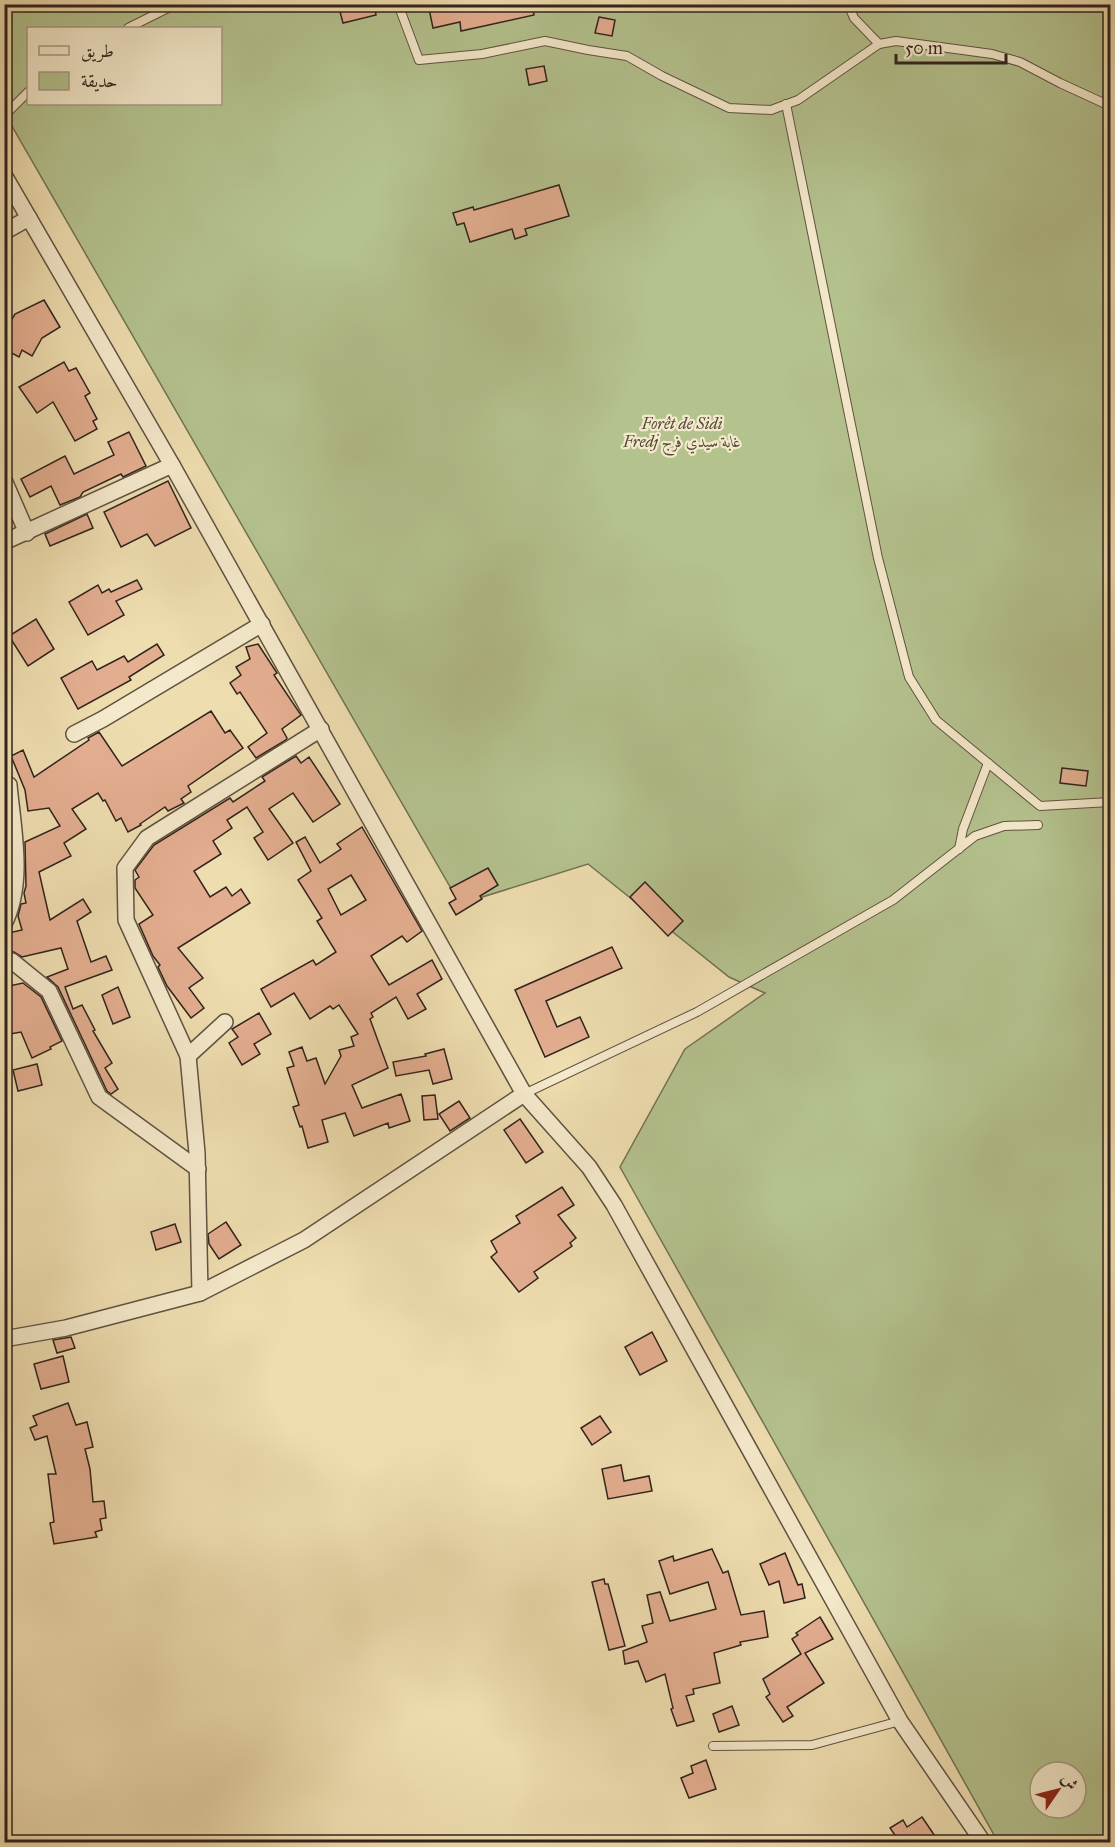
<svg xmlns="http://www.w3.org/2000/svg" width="1115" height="1847" font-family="'IM FELL Great Primer',Amiri,serif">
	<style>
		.green { fill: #b4c28e; stroke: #727255; stroke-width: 1.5; fill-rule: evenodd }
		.building { fill: #e3ae90; stroke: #31231c; stroke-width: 1.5; fill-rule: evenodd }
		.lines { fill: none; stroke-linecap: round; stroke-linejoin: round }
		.service-casing { stroke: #605241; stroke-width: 10 }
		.minor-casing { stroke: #605241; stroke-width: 18 }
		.service { stroke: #f4e9cb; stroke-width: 8 }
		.minor { stroke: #f4e9cb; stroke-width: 15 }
		.labels { text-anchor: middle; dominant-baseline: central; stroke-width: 4.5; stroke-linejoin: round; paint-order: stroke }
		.park-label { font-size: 16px; font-style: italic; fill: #524b38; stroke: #f4e9cb }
	</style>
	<rect width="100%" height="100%" fill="#eeddaf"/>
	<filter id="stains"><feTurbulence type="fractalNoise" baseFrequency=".00333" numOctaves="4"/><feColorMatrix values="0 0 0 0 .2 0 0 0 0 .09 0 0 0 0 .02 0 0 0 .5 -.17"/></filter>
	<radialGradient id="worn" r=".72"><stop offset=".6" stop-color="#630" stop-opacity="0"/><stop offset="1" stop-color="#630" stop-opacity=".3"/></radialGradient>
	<path class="green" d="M4,5H1110V1842H998L620,1167L685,1049L765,993L729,977L588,864L460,904L5,114ZM28,28H220V104H28ZM1040,1772H1076V1808H1040Z"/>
	<g class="building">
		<path d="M338,4H374L376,15L343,23Z"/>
		<path d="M428,4H532L534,15L461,31L460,22L433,28Z"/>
		<path d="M599,17L615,20L612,36L595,33Z"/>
		<path d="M544,66L547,81L529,85L526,69Z"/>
		<path d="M559,185L569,216L525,229L527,235L515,239L512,229L470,242L464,223L457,225L453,213L473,207L474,210Z"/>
		<path d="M44,300L60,327L42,338L32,356L22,350L19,357L4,349V332L15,314Z"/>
		<path d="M64,362L69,371L76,368L90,393L85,396L97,419L93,421L97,429L75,441L53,402L37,413L19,387Z"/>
		<path d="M129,432L146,466L123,477L121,474L83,492L80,497L60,505L51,486L30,497L21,479L65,456L74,474L114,455L108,442Z"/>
		<path d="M168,481L191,528L155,546L147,534L121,547L104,512Z"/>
		<path d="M87,514L93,528L50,546L45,534Z"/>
		<path d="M137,580L142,589L116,601L124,615L88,635L69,602L98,585L102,593L109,589L111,592Z"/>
		<path d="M36,619L54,649L28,666L9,636Z"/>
		<path d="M157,644L164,655L129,677L131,680L78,709L61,678L92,661L97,670L124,656L128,662Z"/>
		<path d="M258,644L277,673L274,675L301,715L282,729L287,738L286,740L256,758L248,747L267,733L240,692L237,694L230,683L241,675L236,667L250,659L246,647Z"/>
		<path d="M211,711L225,733L230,730L243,748L188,786L191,792L181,799L184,803L168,811L165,807L140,824L141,825L128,832L121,818L116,821L105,800L103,801L98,793L72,809L86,829L64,843L71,856L39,872L50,920L83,899L91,912L77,921L91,962L106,956L112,970L65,987L73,1009L82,1005L95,1030L93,1031L112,1063L105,1068L118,1089L111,1094L107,1091L58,987L47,977L68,969L61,948L22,957L14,952H4V934L22,930L18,916L21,904L26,903L24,893L26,886L25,842L60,826L49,808L28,811L25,790L11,756L23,750L34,777L89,740L88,738L99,732L122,766Z"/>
		<path d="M296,756L301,763L309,757L340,804L313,822L293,793L269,809L293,843L268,860L254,838L263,832L247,807L227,820L232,828L213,841L221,854L194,871L210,897L226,887L232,896L241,889L250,903L178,948L203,978L189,988L204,1008L191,1018L167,986L158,967L160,965L153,956L139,924L153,915L135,888V880L139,877L135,870L154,845L230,798L233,802L265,781L262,777Z"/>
		<path d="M1062,768L1088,771L1086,786L1060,783Z"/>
		<path d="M362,827L422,931L407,942L402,936L371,956L389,985L432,960L442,979L417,994L426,1009L408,1019L396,997L371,1013L373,1017L370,1019L388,1068L352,1085L362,1108L401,1094L410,1121L389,1128L388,1123L354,1136L345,1113L322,1120L328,1142L308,1148L302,1126L300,1127L293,1107L299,1105L287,1068L294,1066L289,1052L302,1047L307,1061L316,1058L325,1084L341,1056L339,1050L354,1046L351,1037L358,1034L339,1005L333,1009L330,1006L310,1019L294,993L271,1007L261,989L313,960L316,965L336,952L317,921L322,918L298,880L311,871L296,842L305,837L320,863L341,849L337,844ZM351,875L366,900L341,915L328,889Z"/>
		<path d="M488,868L498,885L480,896L482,899L456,915L449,903L456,899L450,888Z"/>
		<path d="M645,882L683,921L668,936L630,897Z"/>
		<path d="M612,947L622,968L546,1001L557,1027L580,1017L589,1037L545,1057L515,990Z"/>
		<path d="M23,983L41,997L62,1041L50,1047L51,1049L32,1058L21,1032L4,1035V987Z"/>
		<path d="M118,987L130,1017L113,1024L102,995Z"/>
		<path d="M259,1013L271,1034L254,1044L260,1054L242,1065L229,1043L238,1037L232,1029Z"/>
		<path d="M444,1049L452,1079L433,1084L429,1070L396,1076L393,1062L426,1056L425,1054Z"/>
		<path d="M37,1064L42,1085L18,1091L13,1070Z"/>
		<path d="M435,1095L438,1119L424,1120L422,1096Z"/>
		<path d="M459,1101L470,1118L450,1131L439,1114Z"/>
		<path d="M520,1119L543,1152L526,1163L504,1130Z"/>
		<path d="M562,1187L574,1205L558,1215L576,1238L570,1243L572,1246L534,1272L538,1278L519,1292L491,1257L497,1252L491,1241L520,1223L516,1216Z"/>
		<path d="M226,1222L241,1245L219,1259L209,1244L208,1234Z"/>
		<path d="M175,1224L181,1242L156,1250L151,1232Z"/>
		<path d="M652,1332L667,1361L640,1375L625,1347Z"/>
		<path d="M71,1337L75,1348L57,1353L53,1340Z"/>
		<path d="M63,1356L69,1382L41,1389L34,1364Z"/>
		<path d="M68,1403L76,1425L87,1422L93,1447L85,1449L90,1469L93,1502L104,1501L106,1518L100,1519L102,1530L95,1532L97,1537L54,1544L50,1523L54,1522L48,1474H56L47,1436L35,1440L30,1428L37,1425L33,1416Z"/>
		<path d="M600,1416L611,1432L592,1445L581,1428Z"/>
		<path d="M621,1465L624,1481L649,1476L652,1491L608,1499L602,1469Z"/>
		<path d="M712,1549L723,1573L728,1571L741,1615L764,1611L768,1637L740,1642L741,1645L714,1653L720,1683L693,1689L694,1694L686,1696L694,1721L677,1726L671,1709L673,1708L665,1674L646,1682L638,1661L625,1664L623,1651L647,1642L642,1626L653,1623L647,1595L660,1592L670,1621L716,1609L708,1582L670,1594L659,1561L673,1556L674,1561Z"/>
		<path d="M785,1553L798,1585L802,1584L805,1598L784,1603L779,1581L769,1585L760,1564Z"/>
		<path d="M604,1579L605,1584H608L625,1646L609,1650L592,1582Z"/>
		<path d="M820,1617L833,1639L805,1653L824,1683L787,1707L793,1716L783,1722L766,1697L770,1694L763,1679L801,1654L792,1639L798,1635L796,1633Z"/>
		<path d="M732,1706L739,1725L719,1732L713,1714Z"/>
		<path d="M706,1760L716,1789L689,1798L681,1778L693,1773L691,1766Z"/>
		<path d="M922,1817L939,1842H904L900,1836L897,1838L890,1828L903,1820L907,1827Z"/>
	</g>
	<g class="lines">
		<defs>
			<g id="service">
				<path d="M398,4L419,60L482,54L545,41L588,50L627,56L662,76L729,108L771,110L798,100L879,44L854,18L848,4"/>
				<path d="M128,28L176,4"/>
				<path d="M879,44L896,41L992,54L1020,62L1060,83L1110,106"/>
				<path d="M786,104L878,558L909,677L936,720L1040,806L1110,802"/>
				<path d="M4,116L28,92"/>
				<path d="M959,849L963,829L988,763"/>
				<path d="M524,1094L697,1012L893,900L975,836L1004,826L1038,825"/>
				<path d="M713,1746L812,1745L900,1721"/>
			</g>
			<g id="minor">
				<path d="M4,175L172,465L524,1094L589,1167L614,1205L900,1721L983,1842"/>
				<path d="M4,232L29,218"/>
				<path d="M4,480L27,533"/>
				<path d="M4,542L172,465"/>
				<path d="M74,734L103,719L262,624"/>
				<path d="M4,924C25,883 13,829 9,785"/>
				<path d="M4,962L12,961L49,991L99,1097L198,1169"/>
				<path d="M188,1056L126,920L125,868L147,838L321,729"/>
				<path d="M200,1293L197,1153L188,1056L225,1022"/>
				<path d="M4,1339L66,1328L200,1293L304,1240L524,1094"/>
			</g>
		</defs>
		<use href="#service" class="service-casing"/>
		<use href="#minor" class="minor-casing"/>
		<use href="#service" class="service"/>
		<use href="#minor" class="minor"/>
	</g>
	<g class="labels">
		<g class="park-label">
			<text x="682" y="423">Forêt de Sidi<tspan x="682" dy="18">Fredj غابة سيدي فرج</tspan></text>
		</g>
	</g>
	<rect width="1115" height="1847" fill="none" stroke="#eeddaf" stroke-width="24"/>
	<rect x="6" y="6" width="1103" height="1835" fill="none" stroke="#31231c" stroke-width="3"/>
	<rect x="12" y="12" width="1091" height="1823" fill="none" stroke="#31231c" stroke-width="1.5"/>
	<rect x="27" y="27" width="195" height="78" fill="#f4e9cb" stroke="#a69a85" stroke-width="1.5"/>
	<rect x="39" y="46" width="30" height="9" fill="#f4e9cb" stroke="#a69a85" stroke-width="1.5"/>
	<text x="81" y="57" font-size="18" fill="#31231c">طريق</text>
	<rect x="39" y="72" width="30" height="18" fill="#b4c28e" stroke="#a69a85" stroke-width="1.5"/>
	<text x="81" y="87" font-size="18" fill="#31231c">حديقة</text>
	<g transform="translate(1058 1790) rotate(55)"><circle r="28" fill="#f4e9cb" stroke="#a69a85" stroke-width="1.5"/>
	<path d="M0-4.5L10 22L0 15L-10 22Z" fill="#8f2418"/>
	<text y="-9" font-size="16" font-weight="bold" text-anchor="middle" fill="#31231c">ش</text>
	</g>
	<path d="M896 54v9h110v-9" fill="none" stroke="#31231c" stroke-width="3"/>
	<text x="905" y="54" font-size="18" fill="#31231c" stroke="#f4e9cb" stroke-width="4.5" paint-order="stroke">50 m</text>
	<rect width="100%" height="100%" filter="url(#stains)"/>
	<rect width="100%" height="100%" fill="url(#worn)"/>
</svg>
